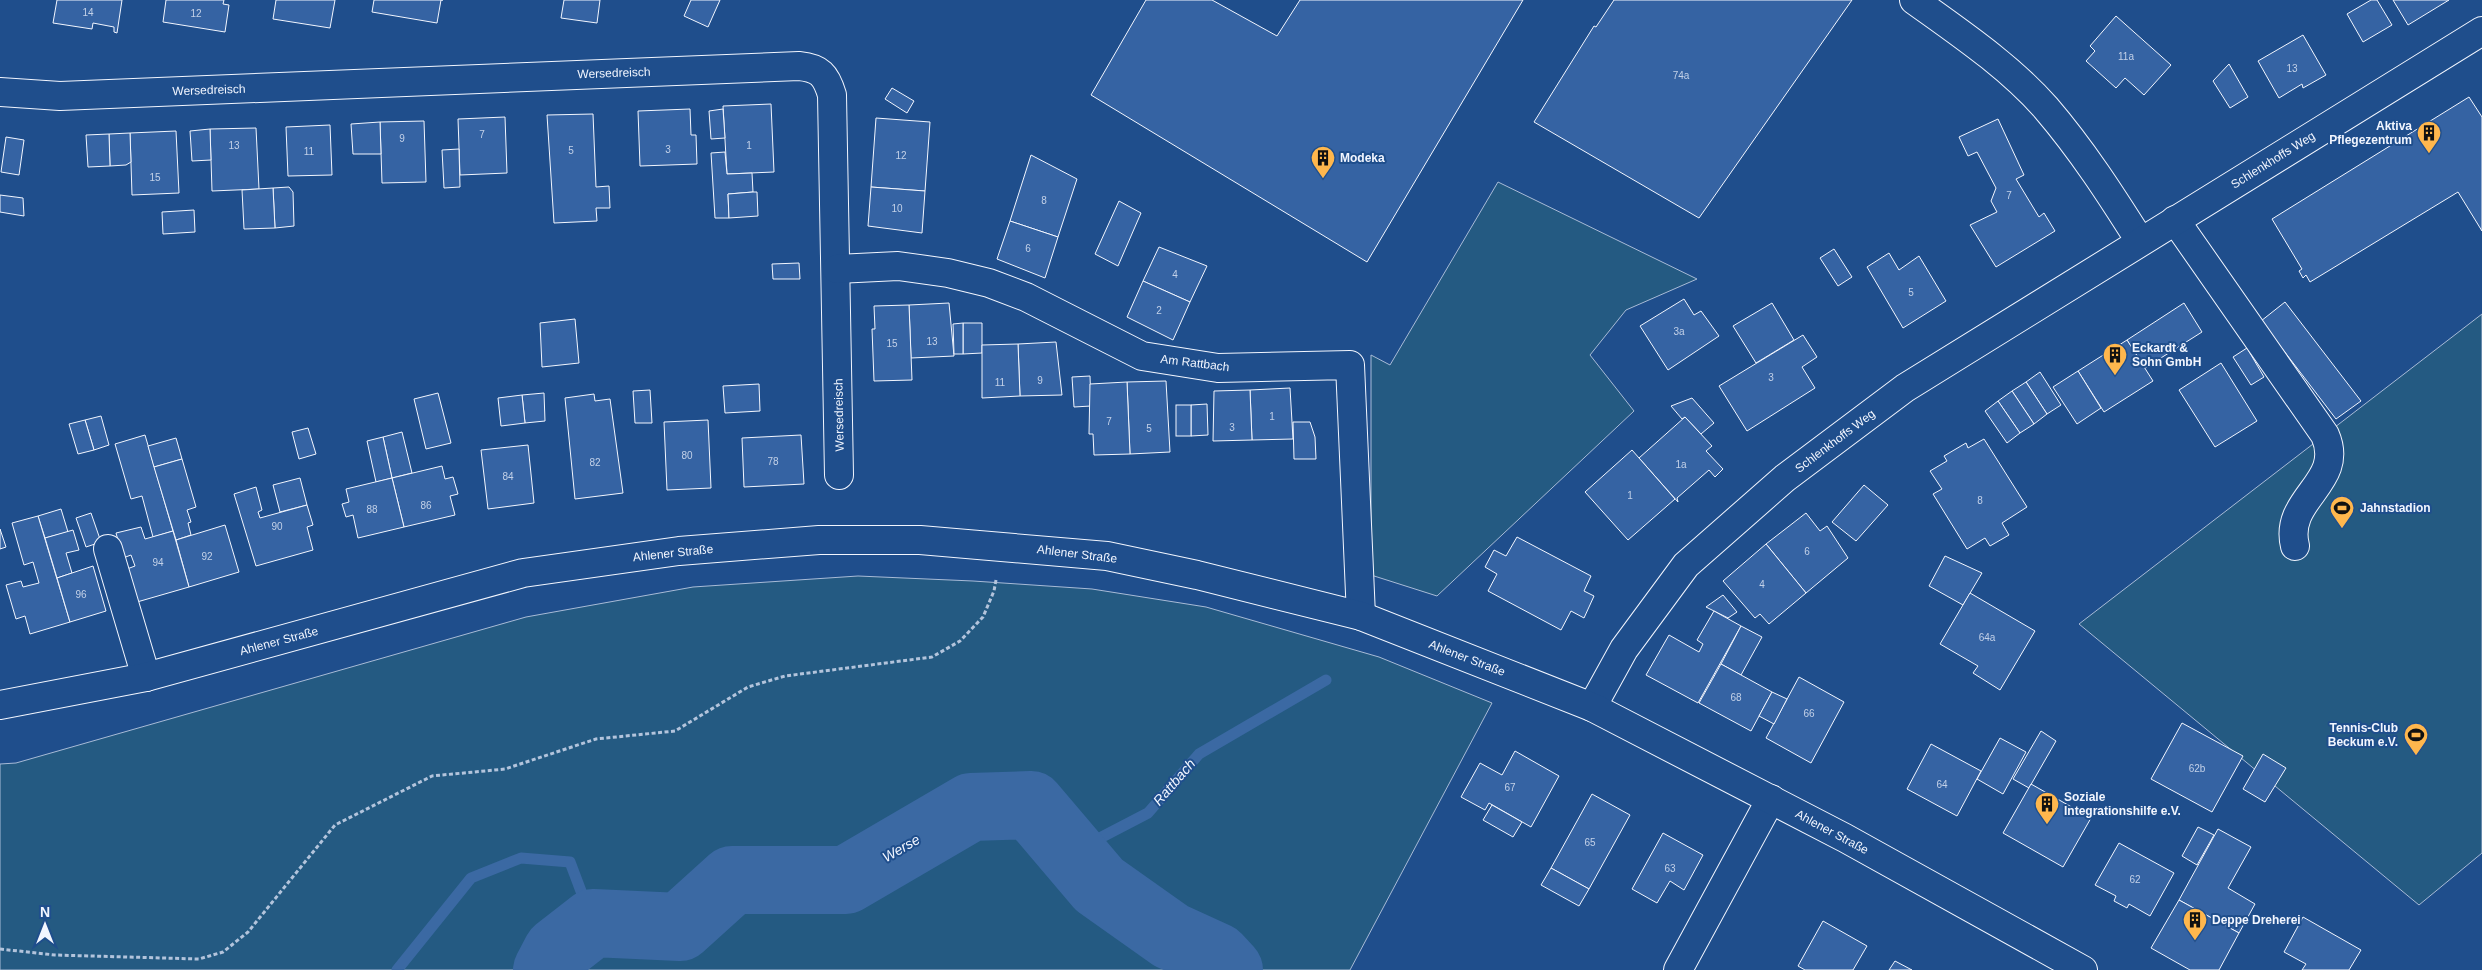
<svg xmlns="http://www.w3.org/2000/svg" width="2482" height="970" font-family="Arial,sans-serif">
	<style>
		.green { fill: #245a82; stroke: #a8bbd7 }
		.lines { fill: none; stroke-linecap: round; stroke-linejoin: round }
		.stream { stroke: #3b69a3; stroke-width: 11 }
		.river { stroke: #3b69a3; stroke-width: 68 }
		.building { fill: #3563a3; stroke: #f2f6ff }
		.minor-casing { stroke: #f2f6ff; stroke-width: 30 }
		.major-casing { stroke: #f2f6ff; stroke-width: 30 }
		.path { stroke: #b3c4dc; stroke-width: 3; stroke-dasharray: 4 2.5; stroke-linecap: butt }
		.minor { stroke: #1f4e8c; stroke-width: 28 }
		.major { stroke: #1f4e8c; stroke-width: 28 }
		.labels { text-anchor: middle; dominant-baseline: central; stroke-width: 4; stroke-linejoin: round; paint-order: stroke }
		.number-label { font-size: 10px; fill: #c3d1e8 }
		.street-label { font-size: 12px; fill: #f2f6ff; stroke: #1f4e8c }
		.poi-label { font-size: 12px; font-weight: bold; fill: #f2f6ff; stroke: #1f4e8c; text-anchor: start }
		.water-label { font-size: 14px; font-style: italic; fill: #f2f6ff; stroke: #1f4e8c }
	</style>
	<rect width="100%" height="100%" fill="#1f4e8c"/>
	<g class="green">
		<path d="M1498,182L1697,279L1626,310L1590,355L1634,411L1437,596L1371,575V355L1390,365Z"/>
		<path d="M2482,314V853L2419,905L2079,624Z"/>
		<path d="M858,576L973,581L1092,589L1206,607L1379,657L1492,703L1350,970H0V764L16,763L526,617L693,587Z"/>
	</g>
	<g class="lines">
		<g class="stream">
			<path d="M1073,852L1148,813L1199,754L1326,680"/>
			<path d="M397,970L471,878L521,858L570,862L593,923"/>
		</g>
		<path class="river" d="M547,970L557,951L593,923L680,927L732,880H846L971,807L1031,805L1099,885L1171,936L1217,957L1229,970"/>
	</g>
	<g class="building">
		<path d="M57,0H122L117,33L114,32V27L93,23L92,29L53,23Z"/>
		<path d="M166,0H224L223,4L229,5L225,32L163,22Z"/>
		<path d="M276,0H335L330,28L273,19Z"/>
		<path d="M374,0H443H441L437,23L372,12Z"/>
		<path d="M564,0H600L597,23L561,18Z"/>
		<path d="M691,0H720L708,27L684,16Z"/>
		<path d="M1146,0H1212L1277,36L1300,0H1523L1367,262L1091,95Z"/>
		<path d="M1614,0H1852L1699,218L1534,122L1594,26L1596,27Z"/>
		<path d="M2371,0H2377L2392,25L2363,42L2347,14Z"/>
		<path d="M2393,0H2449L2408,25Z"/>
		<path d="M2116,16L2171,65L2144,95L2125,78L2116,88L2086,61L2095,51L2090,46Z"/>
		<path d="M2303,35L2326,75L2303,88L2302,84L2279,98L2258,61Z"/>
		<path d="M2229,64L2248,97L2230,108L2213,81Z"/>
		<path d="M892,88L914,101L907,113L885,99Z"/>
		<path d="M2469,97L2482,117V231L2458,192L2310,282L2306,275L2303,278L2299,271L2302,269L2272,219Z"/>
		<path d="M771,104L774,172L727,174L723,106Z"/>
		<path d="M690,109L691,135H696L697,164L640,166L638,111Z"/>
		<path d="M723,109L725,138L711,139L709,111Z"/>
		<path d="M593,114L596,187L609,186L610,208H596L597,221L554,223L547,115Z"/>
		<path d="M505,117L507,173L460,175L458,119Z"/>
		<path d="M876,118L930,122L925,191L871,187Z"/>
		<path d="M1998,119L2024,175L2016,179L2039,217L2044,213L2055,231L1996,267L1970,225L1997,212L1991,201L1996,188L1977,152L1968,156L1959,137Z"/>
		<path d="M424,121L426,182L382,183L380,122Z"/>
		<path d="M380,122L381,154H353L351,124Z"/>
		<path d="M330,125L332,175L288,176L286,127Z"/>
		<path d="M256,128L259,189L212,191L210,129Z"/>
		<path d="M210,129L211,160L192,161L190,131Z"/>
		<path d="M176,131L179,193L132,195L130,133Z"/>
		<path d="M130,133L131,162L126,165L110,166L109,134Z"/>
		<path d="M109,134L110,166L88,167L86,135Z"/>
		<path d="M6,137L24,140L19,175L1,172Z"/>
		<path d="M459,149L460,187L444,188L442,150Z"/>
		<path d="M725,152L727,174L752,173L753,192L728,194L729,218H715L711,153Z"/>
		<path d="M1031,155L1077,179L1058,237L1010,221Z"/>
		<path d="M289,187L293,192L294,226L275,228L273,188Z"/>
		<path d="M871,187L925,191L922,233L868,226Z"/>
		<path d="M273,188L275,228L244,229L242,190Z"/>
		<path d="M753,192H757L758,216L729,218L728,194Z"/>
		<path d="M0,195L23,198L24,216L0,212Z"/>
		<path d="M1119,201L1141,213L1118,266L1095,254Z"/>
		<path d="M194,210L195,232L163,234L162,212Z"/>
		<path d="M1010,221L1058,237L1045,278L997,259Z"/>
		<path d="M1159,247L1207,266L1190,302L1143,281Z"/>
		<path d="M1834,249L1852,277L1838,286L1820,258Z"/>
		<path d="M1889,253L1899,270L1919,256L1946,301L1903,328L1867,267Z"/>
		<path d="M799,263L800,279H773L772,264Z"/>
		<path d="M1143,281L1190,302L1173,340L1127,317Z"/>
		<path d="M1684,299L1694,315L1701,311L1719,336L1668,370L1640,326Z"/>
		<path d="M2285,302L2361,401L2336,419L2261,321Z"/>
		<path d="M949,303L954,356L911,358L909,305Z"/>
		<path d="M1772,303L1794,340L1756,363L1733,326Z"/>
		<path d="M2184,303L2202,332L2145,368L2127,340Z"/>
		<path d="M909,305L912,380L874,381L872,329H875L874,306Z"/>
		<path d="M575,319L579,363L542,367L540,323Z"/>
		<path d="M963,323H982V353L963,354Z"/>
		<path d="M963,323V354H954L953,324Z"/>
		<path d="M1803,335L1817,357L1802,367L1815,388L1747,431L1719,386Z"/>
		<path d="M2127,340L2153,381L2104,412L2078,371Z"/>
		<path d="M1056,342L1062,395L1020,396L1018,344Z"/>
		<path d="M1018,344L1020,396L982,398V345Z"/>
		<path d="M2247,348L2264,377L2251,385L2233,357Z"/>
		<path d="M2221,363L2257,421L2215,447L2179,390Z"/>
		<path d="M2078,371L2101,408L2077,424L2053,387Z"/>
		<path d="M2040,372L2061,405L2047,414L2026,382Z"/>
		<path d="M1090,376L1091,406L1074,407L1072,377Z"/>
		<path d="M1166,381L1170,452L1130,454L1127,382Z"/>
		<path d="M1127,382L1130,454L1094,455L1093,434H1089L1090,384Z"/>
		<path d="M2026,382L2047,414L2034,424L2012,391Z"/>
		<path d="M759,384L760,411L725,413L723,386Z"/>
		<path d="M1290,388L1293,439L1252,440L1250,390Z"/>
		<path d="M650,390L652,423H635L633,391Z"/>
		<path d="M1250,390L1252,440L1213,441L1214,391Z"/>
		<path d="M2012,391L2034,424L2020,433L1998,401Z"/>
		<path d="M438,393L451,443L426,449L414,399Z"/>
		<path d="M544,393L545,421L525,423L522,395Z"/>
		<path d="M594,394L595,401L610,399L623,493L575,499L565,398Z"/>
		<path d="M522,395L525,423L501,426L498,398Z"/>
		<path d="M1692,398L1714,423L1701,434L1685,417L1682,419L1671,406Z"/>
		<path d="M1998,401L2020,433L2007,443L1985,411Z"/>
		<path d="M1207,404L1208,435L1191,436V405Z"/>
		<rect x="1176" y="405" width="15" height="31"/>
		<path d="M101,416L109,445L94,450L85,420Z"/>
		<path d="M1685,417L1712,446L1706,451L1723,469L1715,477L1709,470L1677,498L1678,502L1639,458Z"/>
		<path d="M85,420L94,450L78,454L69,424Z"/>
		<path d="M708,420L711,488L667,490L664,422Z"/>
		<path d="M1293,422H1310L1315,437L1316,459H1294Z"/>
		<path d="M308,428L316,454L299,459L292,432Z"/>
		<path d="M402,432L412,473L392,478L383,437Z"/>
		<path d="M145,435L173,531L153,537L142,496L131,499L115,444Z"/>
		<path d="M801,435L804,484L744,487L742,438Z"/>
		<path d="M383,437L392,478L376,482L367,441Z"/>
		<path d="M176,438L182,459L154,467L148,446Z"/>
		<path d="M1984,439L2027,507L2002,523L2009,535L1990,546L1985,538L1967,549L1933,494L1942,489L1930,471L1947,461L1944,456L1966,443L1968,448Z"/>
		<path d="M528,445L534,503L488,509L481,450Z"/>
		<path d="M1632,450L1675,499L1628,540L1585,492Z"/>
		<path d="M182,459L196,507L187,510L191,522L188,523L191,535L176,540L154,467Z"/>
		<path d="M442,466L445,479L453,477L458,494L450,496L455,515L404,527L392,478Z"/>
		<path d="M300,478L307,505L280,512L273,485Z"/>
		<path d="M392,478L404,527L358,538L353,515L346,517L342,504L349,502L346,489Z"/>
		<path d="M1864,485L1888,505L1856,541L1832,522Z"/>
		<path d="M256,487L262,510L258,512L260,518L307,505L313,525L307,527L313,550L256,566L234,494Z"/>
		<path d="M61,509L68,532L45,538L38,516Z"/>
		<path d="M91,513L101,542L86,547L76,518Z"/>
		<path d="M1806,513L1820,531L1827,526L1848,558L1806,593L1766,544Z"/>
		<path d="M38,516L70,622L30,634L25,616L16,619L6,585L21,581L23,587L39,583L33,562L24,565L12,523Z"/>
		<path d="M225,525L239,572L189,587L176,540Z"/>
		<path d="M141,527L145,539L173,531L189,587L137,602L127,569L135,566L131,555L123,558L116,533Z"/>
		<path d="M0,529L6,547L0,549Z"/>
		<path d="M73,530L79,550L66,553L72,573L57,578L45,538Z"/>
		<path d="M1517,537L1591,576L1584,591L1594,596L1584,618L1571,611L1561,630L1488,591L1497,574L1485,567L1494,550L1506,556Z"/>
		<path d="M1766,544L1806,593L1769,624L1760,614L1755,618L1723,581Z"/>
		<path d="M1945,556L1982,573L1963,605L1929,586Z"/>
		<path d="M93,566L106,611L70,622L57,578Z"/>
		<path d="M1970,593L2035,631L2000,690L1973,673L1978,666L1940,644Z"/>
		<path d="M1723,595L1737,612L1728,618L1706,607Z"/>
		<path d="M1714,611L1741,626L1698,703L1646,675L1669,635L1699,652L1703,644L1697,640Z"/>
		<path d="M1741,626L1762,637L1741,675L1721,664Z"/>
		<path d="M1721,664L1772,692L1751,731L1699,703Z"/>
		<path d="M1799,677L1844,702L1811,763L1766,738Z"/>
		<path d="M1772,692L1787,699L1774,724L1759,716Z"/>
		<path d="M2182,723L2243,756L2212,812L2151,779Z"/>
		<path d="M2041,731L2056,741L2029,788L2013,779Z"/>
		<path d="M2000,738L2026,752L2003,794L1977,779Z"/>
		<path d="M1931,744L1981,771L1957,816L1907,789Z"/>
		<path d="M1515,751L1559,776L1531,827L1489,803L1485,810L1461,797L1480,763L1502,775Z"/>
		<path d="M2263,754L2286,768L2265,802L2243,789Z"/>
		<path d="M2031,784L2091,818L2063,867L2003,833Z"/>
		<path d="M1592,794L1630,815L1589,889L1551,868Z"/>
		<path d="M1492,805L1522,822L1513,837L1483,820Z"/>
		<path d="M2198,827L2214,835L2197,865L2182,856Z"/>
		<path d="M2218,829L2251,847L2228,888L2255,904L2239,933L2179,900Z"/>
		<path d="M1663,833L1703,855L1684,890L1670,881L1657,903L1632,889Z"/>
		<path d="M2119,843L2174,873L2150,916L2129,904L2127,908L2114,901L2116,896L2095,885Z"/>
		<path d="M1551,868L1589,889L1579,906L1541,885Z"/>
		<path d="M2179,900L2239,933L2219,970H2190L2151,948Z"/>
		<path d="M2303,917L2361,950L2349,970H2302L2306,964L2284,952Z"/>
		<path d="M1823,921L1867,946L1853,970H1805L1798,966Z"/>
		<path d="M1895,961L1912,970H1889Z"/>
	</g>
	<g class="lines">
		<defs>
			<g id="minor">
				<path d="M1914,0C1960,33 2009,66 2046,108C2082,150 2111,195 2140,241"/>
				<path d="M0,92L60,96L799,66C820,68 826,75 832,95L839,475"/>
				<path d="M2175,220L2325,435C2346,483 2283,498 2295,546"/>
				<path d="M837,269L898,266L948,273L989,283L1026,297L1142,356L1218,368L1350,365L1361,616"/>
				<path d="M108,549L146,677"/>
				<path d="M1592,707L1624,649L1686,565L1785,478L1905,388L2482,31"/>
				<path d="M1678,970L1771,799"/>
			</g>
			<path id="major" d="M0,705L146,677L523,573L679,551L819,540H920L1107,556L1197,575L1361,616L1592,707L1845,838L2083,970"/>
		</defs>
		<use href="#minor" class="minor-casing"/>
		<use href="#major" class="major-casing"/>
		<path class="path" d="M0,949L55,955L199,959L223,952L248,932L335,825L432,776L505,769L596,739L675,731L748,687L785,676L932,657L960,641L983,617L994,591L996,580"/>
		<use href="#minor" class="minor"/>
		<use href="#major" class="major"/>
	</g>
	<defs>
		<symbol id="building-pin" viewBox="-11 -11 22 30"><path d="M0 17L-7.5 6A9.5 9.5 0 1 1 7.5 6Z" fill="#ffb74d" stroke="#1f4e8c"/><path d="M-4-6H4V6H1V3H-1V6H-4ZM-2.5-4.3h1.7v1.8h-1.7ZM.8-4.3h1.7v1.8H.8ZM-2.5-1h1.7V.8h-1.7ZM.8-1h1.7V.8H.8Z" fill="#111"/></symbol>
		<symbol id="stadium-pin" viewBox="-11 -11 22 30"><path d="M0 17L-7.5 6A9.5 9.5 0 1 1 7.5 6Z" fill="#ffb74d" stroke="#1f4e8c"/><path d="M0-5a6.5 5 0 1 0 0 10a6.5 5 0 1 0 0-10ZM-3.5-1.8h7v3.6h-7Z" fill="#111"/></symbol>
	</defs>
	<g fill-rule="evenodd">
		<use href="#building-pin" x="2415" y="119" width="28" height="38"/>
		<use href="#building-pin" x="1309" y="144" width="28" height="38"/>
		<use href="#building-pin" x="2101" y="341" width="28" height="38"/>
		<use href="#stadium-pin" x="2328" y="494" width="28" height="38"/>
		<use href="#stadium-pin" x="2402" y="721" width="28" height="38"/>
		<use href="#building-pin" x="2033" y="790" width="28" height="38"/>
		<use href="#building-pin" x="2181" y="906" width="28" height="38"/>
	</g>
	<g class="labels">
		<g class="number-label">
			<text x="88" y="12">14</text>
			<text x="196" y="13">12</text>
			<text x="2126" y="56">11a</text>
			<text x="2292" y="68">13</text>
			<text x="1681" y="75">74a</text>
			<text x="482" y="134">7</text>
			<text x="402" y="138">9</text>
			<text x="234" y="145">13</text>
			<text x="749" y="145">1</text>
			<text x="668" y="149">3</text>
			<text x="571" y="150">5</text>
			<text x="309" y="151">11</text>
			<text x="901" y="155">12</text>
			<text x="155" y="177">15</text>
			<text x="2009" y="195">7</text>
			<text x="1044" y="200">8</text>
			<text x="897" y="208">10</text>
			<text x="1028" y="248">6</text>
			<text x="1175" y="274">4</text>
			<text x="1911" y="292">5</text>
			<text x="1159" y="310">2</text>
			<text x="1679" y="331">3a</text>
			<text x="932" y="341">13</text>
			<text x="892" y="343">15</text>
			<text x="1771" y="377">3</text>
			<text x="1040" y="380">9</text>
			<text x="1000" y="382">11</text>
			<text x="1272" y="416">1</text>
			<text x="1109" y="421">7</text>
			<text x="1232" y="427">3</text>
			<text x="1149" y="428">5</text>
			<text x="687" y="455">80</text>
			<text x="773" y="461">78</text>
			<text x="595" y="462">82</text>
			<text x="1681" y="464">1a</text>
			<text x="508" y="476">84</text>
			<text x="1630" y="495">1</text>
			<text x="1980" y="500">8</text>
			<text x="426" y="505">86</text>
			<text x="372" y="509">88</text>
			<text x="277" y="526">90</text>
			<text x="1807" y="551">6</text>
			<text x="207" y="556">92</text>
			<text x="158" y="562">94</text>
			<text x="1762" y="584">4</text>
			<text x="81" y="594">96</text>
			<text x="1987" y="637">64a</text>
			<text x="1736" y="697">68</text>
			<text x="1809" y="713">66</text>
			<text x="2197" y="768">62b</text>
			<text x="1942" y="784">64</text>
			<text x="1510" y="787">67</text>
			<text x="1590" y="842">65</text>
			<text x="1670" y="868">63</text>
			<text x="2135" y="879">62</text>
		</g>
		<g class="street-label">
			<text transform="translate(614 73) rotate(-2)">Wersedreisch</text>
			<text transform="translate(209 90) rotate(-2)">Wersedreisch</text>
			<text transform="translate(2273 160) rotate(-32)">Schlenkhoffs Weg</text>
			<text transform="translate(1195 363) rotate(7)">Am Rattbach</text>
			<text transform="translate(839 415) rotate(-91)">Wersedreisch</text>
			<text transform="translate(1835 441) rotate(-37)">Schlenkhoffs Weg</text>
			<text transform="translate(673 553) rotate(-6)">Ahlener Straße</text>
			<text transform="translate(1077 554) rotate(7)">Ahlener Straße</text>
			<text transform="translate(279 641) rotate(-15)">Ahlener Straße</text>
			<text transform="translate(1467 658) rotate(21)">Ahlener Straße</text>
			<text transform="translate(1832 832) rotate(28)">Ahlener Straße</text>
		</g>
		<g class="poi-label">
			<text x="2412" y="126" text-anchor="end">Aktiva<tspan x="2412" dy="14">Pflegezentrum</tspan></text>
			<text x="1340" y="158">Modeka</text>
			<text x="2132" y="348">Eckardt &amp;<tspan x="2132" dy="14">Sohn GmbH</tspan></text>
			<text x="2360" y="508">Jahnstadion</text>
			<text x="2398" y="728" text-anchor="end">Tennis-Club<tspan x="2398" dy="14">Beckum e.V.</tspan></text>
			<text x="2064" y="797">Soziale<tspan x="2064" dy="14">Integrationshilfe e.V.</tspan></text>
			<text x="2212" y="920">Deppe Dreherei</text>
		</g>
		<g class="water-label">
			<text transform="translate(1174 782) rotate(-49)">Rattbach</text>
			<text transform="translate(901 848) rotate(-30)">Werse</text>
		</g>
	</g>
	<g transform="translate(45 925)" stroke="#1f4e8c" stroke-width="4" paint-order="stroke">
	<path d="M0-4L9 19L0 12L-9 19Z" fill="#f2f6ff"/>
	<text y="-8" font-size="14" font-weight="bold" text-anchor="middle" fill="#f2f6ff">N</text>
	</g>
</svg>
